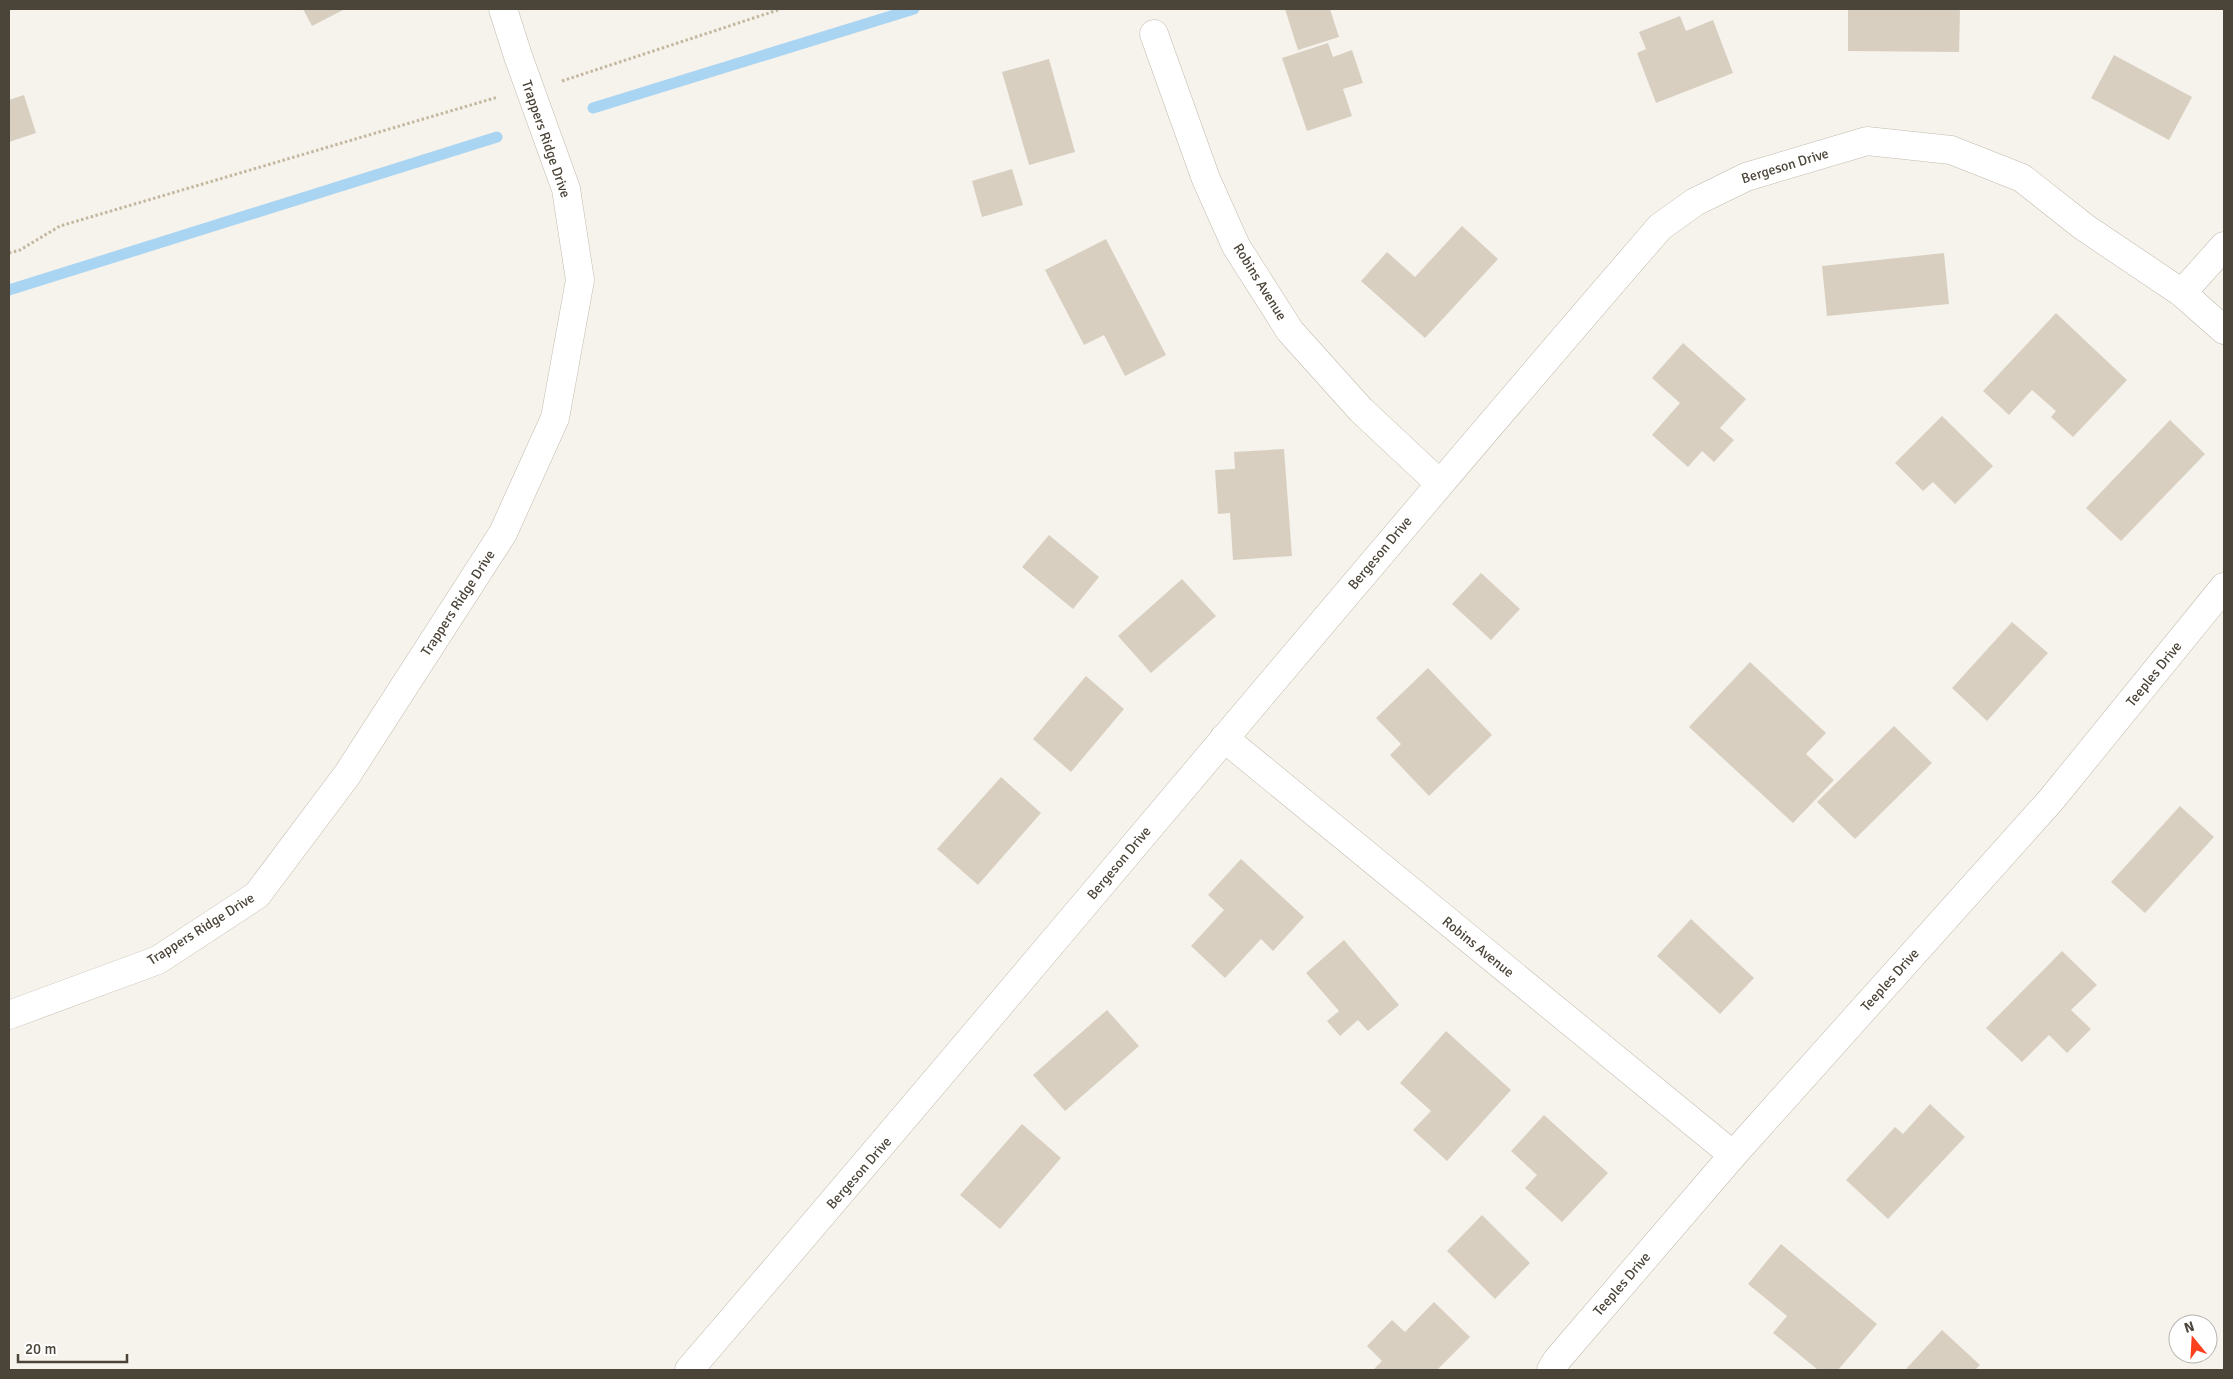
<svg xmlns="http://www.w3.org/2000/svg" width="2233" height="1379" font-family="Signika,sans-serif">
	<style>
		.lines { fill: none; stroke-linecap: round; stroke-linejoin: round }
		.stream { stroke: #a9d4f2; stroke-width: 11 }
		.building { fill: #d8cfc1 }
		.minor-casing { stroke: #c2bbae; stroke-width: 29 }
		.path { stroke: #c4b79f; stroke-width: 3; stroke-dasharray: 2.5 2.5; stroke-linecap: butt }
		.minor { stroke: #fff; stroke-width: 28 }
		.labels { text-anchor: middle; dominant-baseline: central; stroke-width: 5; stroke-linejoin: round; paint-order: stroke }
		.street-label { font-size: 14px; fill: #4b4439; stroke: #fff }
	</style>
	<rect width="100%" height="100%" fill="#f6f3ec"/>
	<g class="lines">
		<g class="stream">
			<path d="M593,108L914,9"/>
			<path d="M9,290L497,137"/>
		</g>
	</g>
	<g class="building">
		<path d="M303,9H345L312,26Z"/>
		<path d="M1285,9H1330L1339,37L1298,50Z"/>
		<path d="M1848,9H1960L1959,52L1848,51Z"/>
		<path d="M1680,16L1686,31L1713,20L1733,73L1656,103L1637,53L1646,49L1639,32Z"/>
		<path d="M1328,43L1333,57L1352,50L1363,83L1343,89L1352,116L1307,131L1282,58Z"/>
		<path d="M2114,55L2192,97L2169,140L2091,98Z"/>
		<path d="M1049,59L1075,152L1029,165L1002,72Z"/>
		<path d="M24,95L36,133L9,142V100Z"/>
		<path d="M1012,169L1023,205L982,217L972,181Z"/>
		<path d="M1462,226L1498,259L1425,338L1361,281L1387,252L1415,277Z"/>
		<path d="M1106,239L1166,355L1125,376L1104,335L1084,345L1045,270Z"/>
		<path d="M1944,253L1949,304L1827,316L1822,266Z"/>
		<path d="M2056,313L2127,380L2073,437L2051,417L2056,411L2032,390L2009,415L1983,391Z"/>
		<path d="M1683,343L1746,399L1720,428L1734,440L1714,462L1702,451L1688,467L1652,435L1680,403L1652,378Z"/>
		<path d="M1942,416L1993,466L1955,504L1933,482L1923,491L1895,463Z"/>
		<path d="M2170,420L2205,454L2121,541L2086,508Z"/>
		<path d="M1284,449L1292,556L1233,560L1230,513L1218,514L1215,470L1235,469L1234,452Z"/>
		<path d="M1049,535L1099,577L1073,609L1022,567Z"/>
		<path d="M1481,573L1520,609L1491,640L1452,604Z"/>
		<path d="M1182,579L1216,616L1151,673L1118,636Z"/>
		<path d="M2012,622L2048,653L1987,721L1952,688Z"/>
		<path d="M1750,662L1826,733L1806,754L1834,780L1793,823L1689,727Z"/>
		<path d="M1428,668L1492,735L1429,796L1390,755L1401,744L1376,718Z"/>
		<path d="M1086,676L1124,709L1071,772L1033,739Z"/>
		<path d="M1894,726L1932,763L1855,839L1817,802Z"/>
		<path d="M1001,777L1041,813L978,885L937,849Z"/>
		<path d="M2180,806L2214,837L2145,913L2111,882Z"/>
		<path d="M1241,859L1304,917L1273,951L1261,939L1225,978L1191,946L1224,910L1208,895Z"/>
		<path d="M1691,919L1754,978L1720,1014L1657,956Z"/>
		<path d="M1344,940L1399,1005L1368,1031L1358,1020L1340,1036L1327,1021L1339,1011L1306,973Z"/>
		<path d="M2062,951L2097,985L2071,1010L2091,1029L2067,1053L2049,1035L2022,1062L1986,1028Z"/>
		<path d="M1107,1010L1139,1046L1065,1111L1033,1075Z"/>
		<path d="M1446,1031L1511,1090L1447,1161L1413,1130L1431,1111L1400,1083Z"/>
		<path d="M1930,1104L1965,1137L1888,1219L1846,1180L1895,1127L1903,1134Z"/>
		<path d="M1544,1115L1608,1173L1562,1222L1525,1188L1537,1175L1511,1151Z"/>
		<path d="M1022,1124L1061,1158L1000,1229L960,1195Z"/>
		<path d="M1482,1215L1530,1263L1495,1299L1447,1251Z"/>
		<path d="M1781,1244L1877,1324L1838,1370H1818L1773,1333L1787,1316L1748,1284Z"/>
		<path d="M1434,1302L1470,1337L1437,1370H1373L1382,1361L1367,1346L1392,1320L1405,1332Z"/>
		<path d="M1942,1330L1980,1365L1975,1370H1905Z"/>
	</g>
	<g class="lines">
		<defs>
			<g id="minor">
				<path d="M1154,34L1206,179L1236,246L1290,331L1361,410L1439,483"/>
				<path d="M2182,293L2224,246"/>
				<path d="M1224,738L1733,1155"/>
				<path d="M9,1015L158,960L257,895L347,775L503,533L555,418L580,280L566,189L518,56L503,9"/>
				<path d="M689,1370C1015,991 1333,605 1660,227L1695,202L1746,177L1867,141L1951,150L2022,178L2084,227L2182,293L2224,330"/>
				<path d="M1551,1370L1557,1360L1733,1155L2051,800L2224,587"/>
			</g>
		</defs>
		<use href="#minor" class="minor-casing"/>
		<g class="path">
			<path d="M562,81L781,9"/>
			<path d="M9,253L20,250L60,226L498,97"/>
		</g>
		<use href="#minor" class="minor"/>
	</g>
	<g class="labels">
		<g class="street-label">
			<text transform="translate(546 139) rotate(71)">Trappers Ridge Drive</text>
			<text transform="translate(1785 166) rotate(-17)">Bergeson Drive</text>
			<text transform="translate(1260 282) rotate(58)">Robins Avenue</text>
			<text transform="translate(1380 553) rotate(-50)">Bergeson Drive</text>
			<text transform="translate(458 603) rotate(-57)">Trappers Ridge Drive</text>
			<text transform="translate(2154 674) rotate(-51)">Teeples Drive</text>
			<text transform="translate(1119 863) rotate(-50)">Bergeson Drive</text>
			<text transform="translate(201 929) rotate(-32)">Trappers Ridge Drive</text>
			<text transform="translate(1478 947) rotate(39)">Robins Avenue</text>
			<text transform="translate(1890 980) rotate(-48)">Teeples Drive</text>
			<text transform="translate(859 1173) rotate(-49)">Bergeson Drive</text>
			<text transform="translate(1622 1284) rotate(-49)">Teeples Drive</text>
		</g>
	</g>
	<rect width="2233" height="1379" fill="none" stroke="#4b4439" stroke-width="20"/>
	<g transform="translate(2193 1339) rotate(342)"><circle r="24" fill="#ffffff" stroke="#b7b4b0"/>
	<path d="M0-4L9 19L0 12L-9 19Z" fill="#fc3f1d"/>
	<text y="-8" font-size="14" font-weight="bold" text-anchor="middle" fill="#4b4439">N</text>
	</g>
	<path d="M18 1354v8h109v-8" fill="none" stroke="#4b4439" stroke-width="2.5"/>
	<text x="25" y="1354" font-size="15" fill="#4b4439" stroke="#ffffff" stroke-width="4" paint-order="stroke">20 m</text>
</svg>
